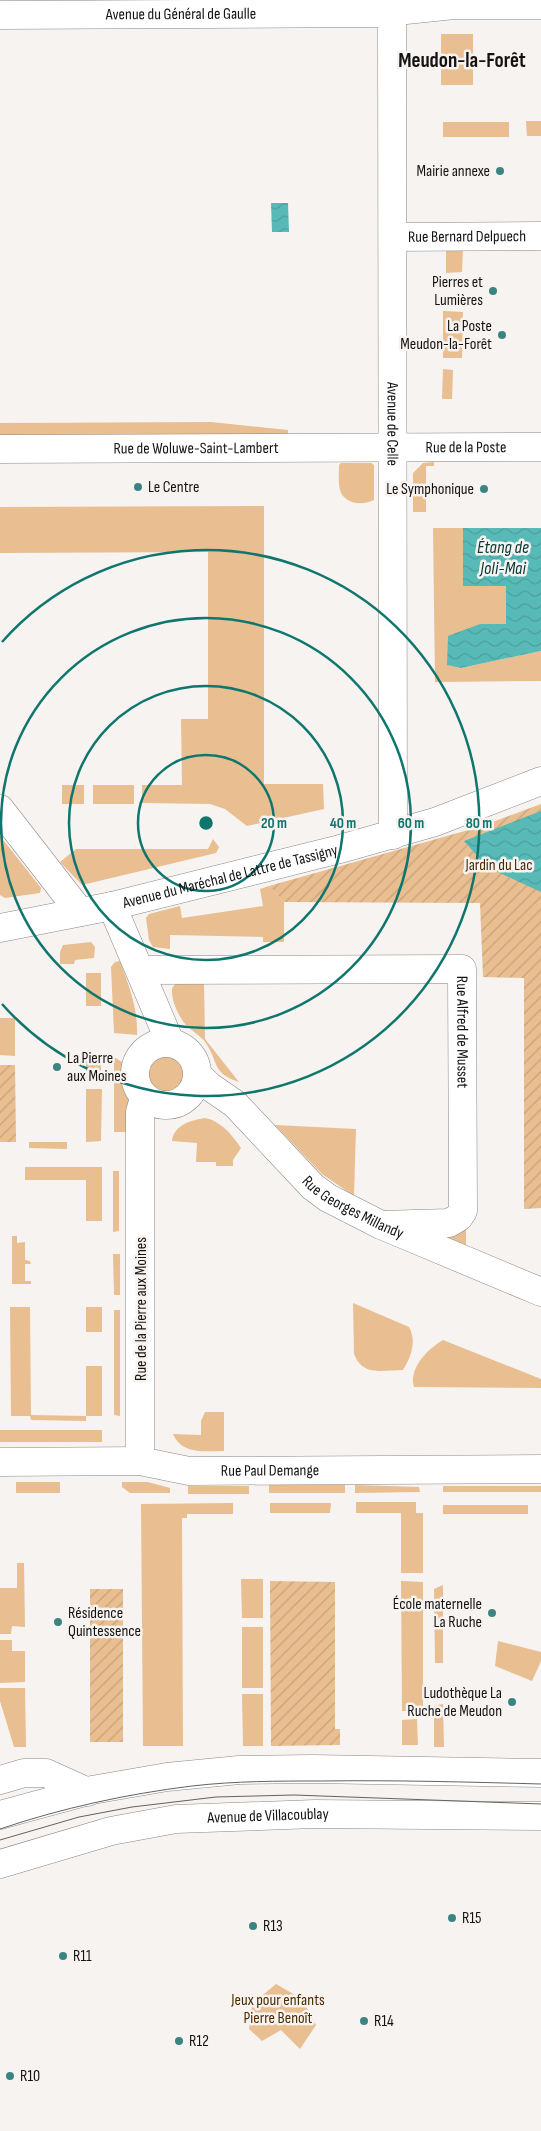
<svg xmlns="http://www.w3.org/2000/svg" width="541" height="2131" font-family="'Sofia Sans Condensed',sans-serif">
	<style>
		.green { fill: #e9be90 }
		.garden { fill: url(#garden-furrows) }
		.water { fill: url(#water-waves) }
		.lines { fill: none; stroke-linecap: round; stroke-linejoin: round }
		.minor-casing { stroke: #8a8886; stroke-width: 29 }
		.minor { stroke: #fff; stroke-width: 28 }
		.tram { stroke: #636260; stroke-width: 1 }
		.ring { fill: none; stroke: #0f766e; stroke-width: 2.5 }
		.poi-dot { fill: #3c8481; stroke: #f6f3f1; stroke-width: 2 }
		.labels { text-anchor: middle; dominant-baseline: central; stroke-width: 5; stroke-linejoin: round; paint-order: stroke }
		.street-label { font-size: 16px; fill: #141312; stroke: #f6f3f1 }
		.poi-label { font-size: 16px; fill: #141312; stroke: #f6f3f1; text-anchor: start }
		.park-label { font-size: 16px; fill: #4c2b00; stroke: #f6f3f1 }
		.water-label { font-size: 18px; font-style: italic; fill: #073836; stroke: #f6f3f1 }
		.district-label { font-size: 21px; font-weight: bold; fill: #141312; stroke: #f6f3f1 }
		.centre { fill: #0f766e; stroke: #f6f3f1; stroke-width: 2.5 }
		.ring-label { font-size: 15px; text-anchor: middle; font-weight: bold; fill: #0f766e; stroke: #f6f3f1; stroke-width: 5; stroke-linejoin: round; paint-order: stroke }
	</style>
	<defs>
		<pattern id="garden-furrows" width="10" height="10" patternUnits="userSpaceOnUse" patternTransform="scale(1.25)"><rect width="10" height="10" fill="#e9be90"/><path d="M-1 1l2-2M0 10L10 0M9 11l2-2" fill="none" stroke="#c7a27b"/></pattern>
		<pattern id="water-waves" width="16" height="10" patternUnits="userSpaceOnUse" patternTransform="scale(1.25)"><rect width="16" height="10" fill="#58bab7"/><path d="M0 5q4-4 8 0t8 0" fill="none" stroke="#4c9f9c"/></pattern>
	</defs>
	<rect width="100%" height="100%" fill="#f6f3f1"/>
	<g class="green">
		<rect x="441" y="34" width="32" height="51"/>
		<path d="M526,121H541V136H527Z"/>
		<rect x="443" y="122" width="66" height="15"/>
		<path d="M446,248H463L462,272L446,273Z"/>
		<path d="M443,311L463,312L462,358H443Z"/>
		<path d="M443,369L453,370L452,399H442Z"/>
		<path d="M211,422L288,430V436L0,440V423Z"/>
		<path d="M434,462V466H426V512H413V473L423,463Z"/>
		<path d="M341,463H371L374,465V500C363,506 344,504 340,490C338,482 339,473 339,465Z"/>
		<path d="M264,506V784H323L324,809L247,826L225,809L210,804L142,803V785H182L181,719H208V552L0,553V507Z"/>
		<path d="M433,528H463V586H506V624H480L461,668L541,651V681L435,682Z"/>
		<rect x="62" y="785" width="22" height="19"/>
		<rect x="93" y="785" width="41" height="19"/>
		<path d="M0,836L41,888L40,893L5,898L0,895Z"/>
		<path d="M213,839L219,847L216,853L82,885L60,862L76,849H208Z"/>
		<path d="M269,886L284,902V942H263V937L170,935V949L153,947L149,940L146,918L149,914L180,906L182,918L263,906L260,889Z"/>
		<path d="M91,942L95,947L94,958L75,960L74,964H60V952L63,945Z"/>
		<path d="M120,961C129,986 138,1008 137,1035L114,1033L111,967L115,962Z"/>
		<rect x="86" y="973" width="15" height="33"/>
		<path d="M179,981L204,983L205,1039L239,1082C211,1073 219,1061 205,1042C200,1035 193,1032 187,1026C180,1019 171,1001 172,990C172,986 176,984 179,981Z"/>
		<path d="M0,1018H15V1056L0,1055Z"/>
		<path d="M86,1052L101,1054V1081H86Z"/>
		<path d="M114,1057L125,1064L123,1078L130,1103L129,1132H114Z"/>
		<circle cx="166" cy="1075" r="18"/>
		<path d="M86,1089H102L101,1141L86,1142Z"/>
		<path d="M205,1118C221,1121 232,1135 241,1148L233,1160V1166H216V1162H196L197,1143L172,1141C174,1125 191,1120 205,1118Z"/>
		<path d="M275,1125L356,1129L354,1196L322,1174Z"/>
		<path d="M29,1142H67V1149L29,1148Z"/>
		<path d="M25,1167H102V1221H86V1180H25Z"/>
		<path d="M113,1171H119V1231L113,1232Z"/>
		<path d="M466,1225V1247L433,1233Z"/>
		<path d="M12,1236H17V1243L25,1242V1260L30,1261L31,1264H25V1281H31V1284H12Z"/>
		<path d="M113,1254H120V1295H114Z"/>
		<path d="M353,1303L409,1327C417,1342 411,1357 403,1370C383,1370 363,1377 354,1354Z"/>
		<path d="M10,1307H30L31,1415L86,1416V1366H102V1416H86V1421L31,1420L30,1416H11Z"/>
		<rect x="86" y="1307" width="16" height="25"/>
		<path d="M114,1310H120V1416L114,1415Z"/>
		<path d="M443,1340L541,1379V1388L414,1387C408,1368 429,1348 443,1340Z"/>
		<path d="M205,1412H224V1451C205,1451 182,1455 173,1434L201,1435V1421Z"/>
		<rect x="0" y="1430" width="102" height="12"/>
		<rect x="16" y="1482" width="44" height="11"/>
		<path d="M122,1482H148L170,1488V1493H130L122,1487Z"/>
		<path d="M269,1484L345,1485V1493H269Z"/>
		<path d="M355,1485L419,1487L420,1492L355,1493Z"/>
		<rect x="188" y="1486" width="61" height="8"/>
		<rect x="443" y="1486" width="98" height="6"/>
		<path d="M356,1502H416V1513H423V1573H401V1513H356Z"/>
		<path d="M233,1503V1514H187V1518H182L183,1746H143L141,1504Z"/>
		<path d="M270,1503H331L330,1513H270Z"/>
		<rect x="443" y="1505" width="85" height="9"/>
		<path d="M17,1563H24L25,1627L12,1626L11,1634H0V1588H17Z"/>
		<path d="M241,1579H263V1618H242Z"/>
		<path d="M401,1581L423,1582V1711H402Z"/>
		<path d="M443,1585V1663H435L434,1589Z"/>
		<rect x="242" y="1627" width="21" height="61"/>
		<path d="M0,1640H12V1651H25V1682L0,1683Z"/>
		<path d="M498,1641L541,1652V1661L532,1681L495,1666Z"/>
		<path d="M0,1688H25L26,1747H14L0,1701Z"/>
		<path d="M242,1694H263V1746H243Z"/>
		<path d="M443,1704L444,1747H434V1706Z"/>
		<path d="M417,1719L418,1745H402V1720Z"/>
		<path d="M276,1984L302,1999L316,2025L300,2049L281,2030L262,2041L249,2029L252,2004Z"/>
	</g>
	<g class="garden">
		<path d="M541,804V1208L524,1209V978L483,977L480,903L284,902L269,886L479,827Z"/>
		<path d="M0,1065H15L16,1142H0Z"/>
		<path d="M270,1581L335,1582V1729H340V1745L271,1746Z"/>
		<rect x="90" y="1589" width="33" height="153"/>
	</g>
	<g class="water">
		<path d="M271,203H288L289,232H272Z"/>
		<path d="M463,528H541V651L461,668L447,665L448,636L480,624H506V586H463Z"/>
		<path d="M541,811V892L487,867L464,841Z"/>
	</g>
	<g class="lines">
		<defs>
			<g id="minor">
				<path id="s1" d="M392,13L393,835"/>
				<path id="s2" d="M0,15L377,13L454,5H541"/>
				<path id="s3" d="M393,237L541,236"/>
				<path id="s4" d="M0,449L541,447"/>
				<path d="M0,809L80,912"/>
				<path d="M112,906L170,1042"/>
				<path id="s5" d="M0,928L112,906L340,849L435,822L541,781"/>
				<path id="s6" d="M140,970L462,969L463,1211L459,1217L449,1223L381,1225"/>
				<circle cx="166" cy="1074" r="31"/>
				<path id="s7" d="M198,1075L209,1086L235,1104L313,1187L328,1198L381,1225L541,1292"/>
				<path d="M140,1461V1112L144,1098"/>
				<path id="s8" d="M0,1462L140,1461L189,1471L541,1469"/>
				<path d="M0,1780L24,1773H46L88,1792"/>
				<path d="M0,1815L92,1790L167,1777L239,1770L313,1769L541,1773"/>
				<path id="s9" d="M0,1864L111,1831L176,1819L315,1814L541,1816"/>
			</g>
		</defs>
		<use href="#minor" class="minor-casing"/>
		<use href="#minor" class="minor"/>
		<g class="tram">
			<path d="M0,1829C62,1808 127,1794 192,1786C235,1781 278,1781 321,1781C394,1780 468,1782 541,1784"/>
			<path d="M0,1840L79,1817L132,1807L216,1797L294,1795L541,1804"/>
		</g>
	</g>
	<g class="ring">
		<circle cx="206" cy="823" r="68"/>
		<circle cx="206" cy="823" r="137"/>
		<circle cx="206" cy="823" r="205"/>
		<path d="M2 642A273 273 0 1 1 2 1004"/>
	</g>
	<g class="poi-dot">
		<circle cx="500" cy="171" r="5"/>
		<circle cx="493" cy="291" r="5"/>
		<circle cx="502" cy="335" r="5"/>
		<circle cx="138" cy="487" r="5"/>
		<circle cx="484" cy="489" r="5"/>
		<circle cx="57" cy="1067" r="5"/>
		<circle cx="492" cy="1613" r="5"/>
		<circle cx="58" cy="1622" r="5"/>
		<circle cx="512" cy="1702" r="5"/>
		<circle cx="452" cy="1918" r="5"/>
		<circle cx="253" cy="1926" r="5"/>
		<circle cx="63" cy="1956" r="5"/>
		<circle cx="364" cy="2021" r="5"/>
		<circle cx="179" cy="2041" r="5"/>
		<circle cx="10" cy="2076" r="5"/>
	</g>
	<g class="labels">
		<g class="street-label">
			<text stroke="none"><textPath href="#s2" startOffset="181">Avenue du Général de Gaulle</textPath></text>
			<text stroke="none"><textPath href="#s3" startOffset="74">Rue Bernard Delpuech</textPath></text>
			<text stroke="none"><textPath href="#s1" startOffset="411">Avenue de Celle</textPath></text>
			<text stroke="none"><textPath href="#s4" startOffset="466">Rue de la Poste</textPath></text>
			<text stroke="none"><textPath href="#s4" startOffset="196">Rue de Woluwe-Saint-Lambert</textPath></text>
			<text stroke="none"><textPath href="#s5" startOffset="236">Avenue du Maréchal de Lattre de Tassigny</textPath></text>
			<text stroke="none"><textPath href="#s6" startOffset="385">Rue Alfred de Musset</textPath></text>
			<text stroke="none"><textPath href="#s7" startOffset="206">Rue Georges Millandy</textPath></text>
			<text transform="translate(141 1309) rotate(-90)">Rue de la Pierre aux Moines</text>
			<text stroke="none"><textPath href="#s8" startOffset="271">Rue Paul Demange</textPath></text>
			<text stroke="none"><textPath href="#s9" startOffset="274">Avenue de Villacoublay</textPath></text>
		</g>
		<g class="poi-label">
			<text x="490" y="171" text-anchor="end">Mairie annexe</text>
			<text x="483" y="282" text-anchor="end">Pierres et<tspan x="483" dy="18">Lumières</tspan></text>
			<text x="492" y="326" text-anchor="end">La Poste<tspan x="492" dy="18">Meudon-la-Forêt</tspan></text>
			<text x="148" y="487">Le Centre</text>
			<text x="474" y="489" text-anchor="end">Le Symphonique</text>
			<text x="67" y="1058">La Pierre<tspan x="67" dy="18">aux Moines</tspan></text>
			<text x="482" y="1604" text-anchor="end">École maternelle<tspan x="482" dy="18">La Ruche</tspan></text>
			<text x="68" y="1613">Résidence<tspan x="68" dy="18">Quintessence</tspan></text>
			<text x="502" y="1693" text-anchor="end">Ludothèque La<tspan x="502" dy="18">Ruche de Meudon</tspan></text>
			<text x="462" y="1918">R15</text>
			<text x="263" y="1926">R13</text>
			<text x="73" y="1956">R11</text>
			<text x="374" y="2021">R14</text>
			<text x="189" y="2041">R12</text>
			<text x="20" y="2076">R10</text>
		</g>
		<g class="park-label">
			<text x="499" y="865">Jardin du Lac</text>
			<text x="278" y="2000">Jeux pour enfants<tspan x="278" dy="18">Pierre Benoît</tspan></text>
		</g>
		<g class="water-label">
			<text x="503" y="547">Étang de<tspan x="503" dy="21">Joli-Mai</tspan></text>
		</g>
		<g class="district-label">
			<text x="462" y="60">Meudon-la-Forêt</text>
		</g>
	</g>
	<circle cx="206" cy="823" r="8" class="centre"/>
	<g class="ring-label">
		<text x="274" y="828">20 m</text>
		<text x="343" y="828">40 m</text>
		<text x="411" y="828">60 m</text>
		<text x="479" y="828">80 m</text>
	</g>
</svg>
